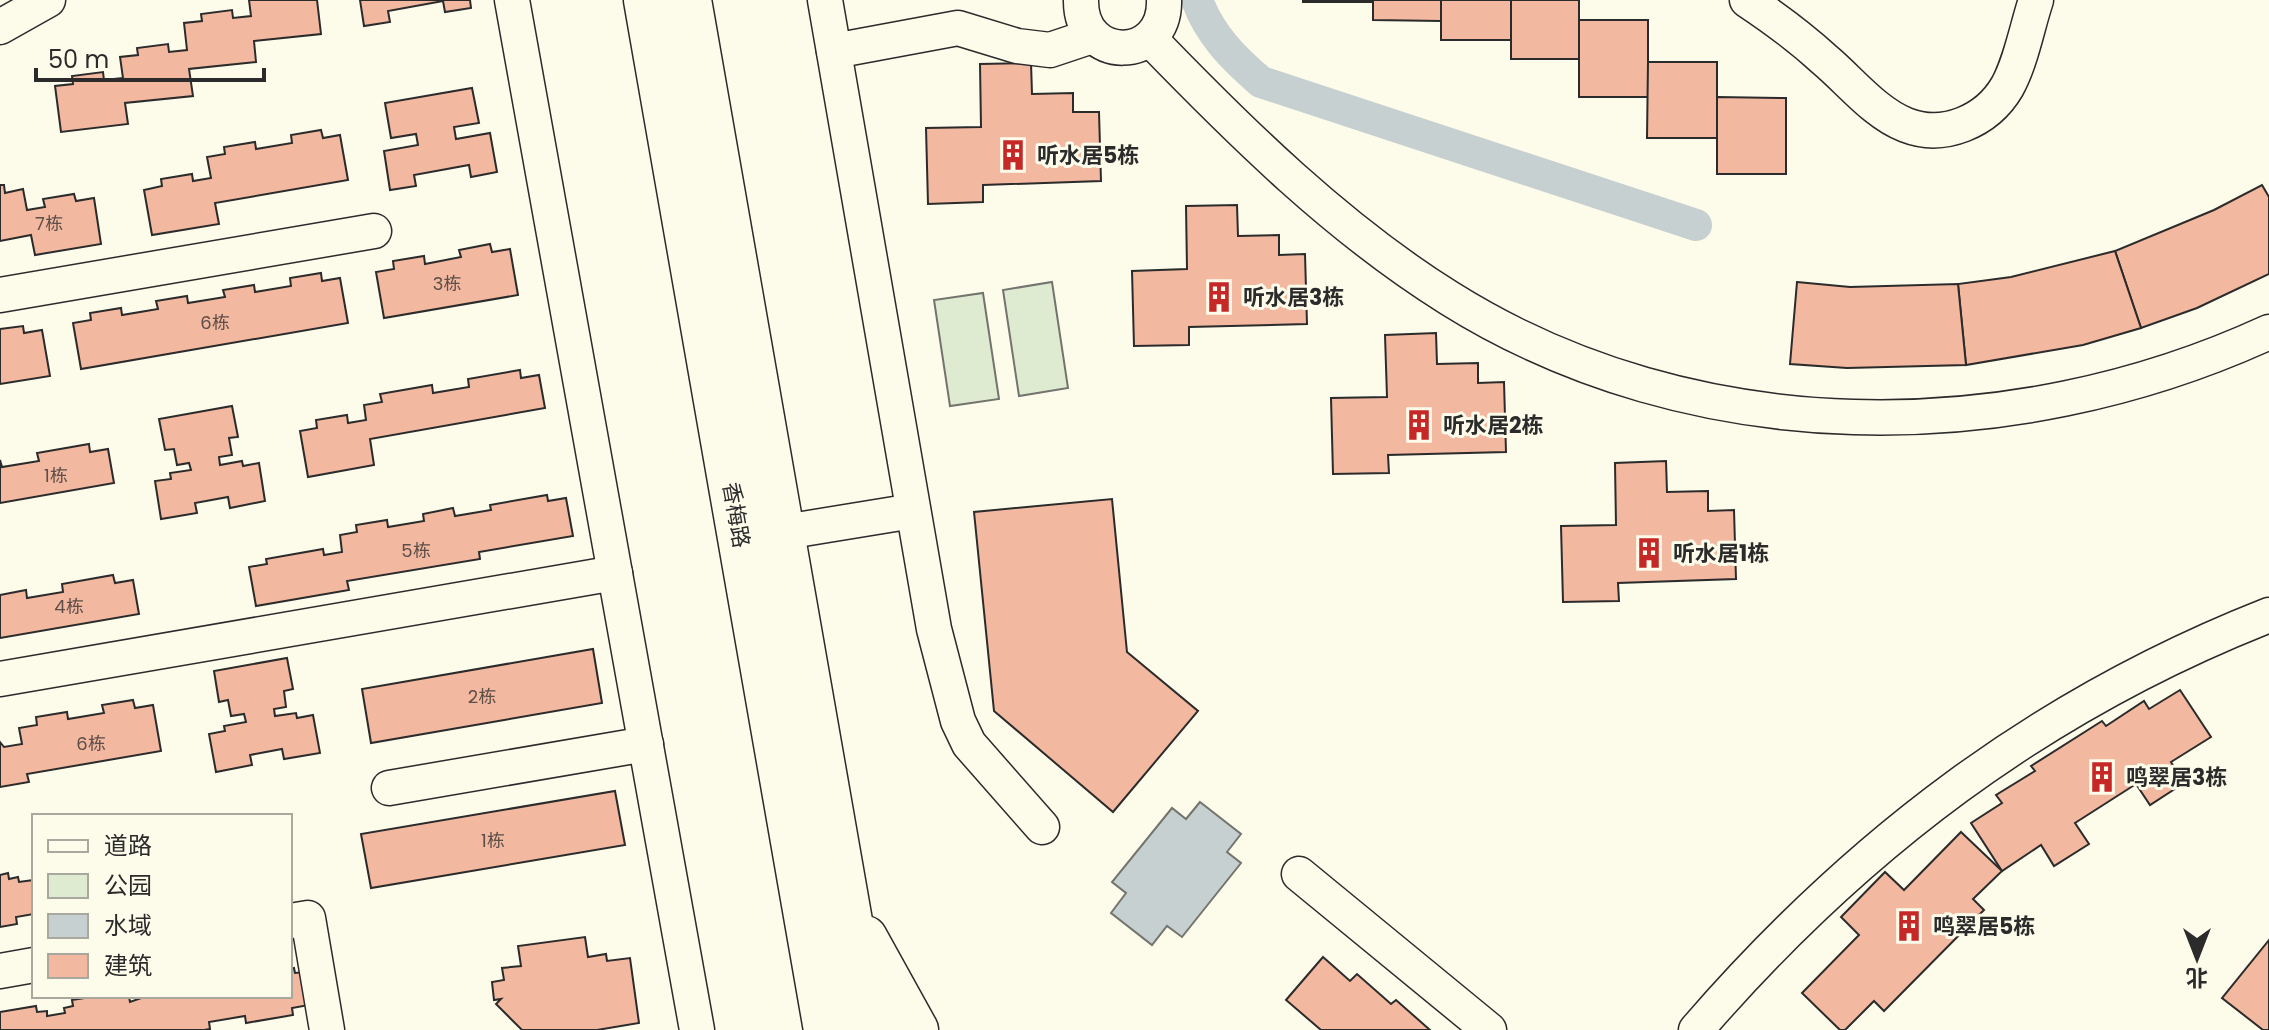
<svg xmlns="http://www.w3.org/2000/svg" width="2269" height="1030" font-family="Poppins,'Noto Sans SC',sans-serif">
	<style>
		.green { fill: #deebd1; stroke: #74746e; stroke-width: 2 }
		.water { fill: #c7d0d0; stroke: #74746e; stroke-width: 2 }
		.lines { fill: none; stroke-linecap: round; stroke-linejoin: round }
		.canal { stroke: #c7d0d0; stroke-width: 32 }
		.building { fill: #f2b8a0; stroke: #2b2b2b; stroke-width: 2 }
		.minor-casing { stroke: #2b2b2b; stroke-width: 37 }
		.major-casing { stroke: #2b2b2b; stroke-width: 47 }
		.minor { stroke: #fdfbea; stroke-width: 34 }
		.major { stroke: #fdfbea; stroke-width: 44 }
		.labels { text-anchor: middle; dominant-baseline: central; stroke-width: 6; stroke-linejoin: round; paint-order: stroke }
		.number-label { font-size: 18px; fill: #5d4e48 }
		.poi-label { font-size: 22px; font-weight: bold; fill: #2b2b2b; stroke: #fdfbea; text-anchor: start }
		.street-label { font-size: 22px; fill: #2b2b2b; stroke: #fdfbea }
	</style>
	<rect width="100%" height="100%" fill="#fdfbea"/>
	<g class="green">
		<path d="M1052,282L1068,388L1019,396L1003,290Z"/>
		<path d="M983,293L999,399L950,406L934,300Z"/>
	</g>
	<path class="water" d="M1200,802L1241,834L1227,852L1241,863L1182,937L1167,926L1152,945L1111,913L1126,893L1112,882L1172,808L1186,819Z"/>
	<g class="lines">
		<path class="canal" d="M1197,0C1210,35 1233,58 1261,82L1696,225"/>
	</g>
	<g class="building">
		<path d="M249,0H317L321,34L254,41L256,62L189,69L193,96L125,103L128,124L61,132L55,86L73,84L72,76L103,72L104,80L123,78L120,57L138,55L137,48L168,44L169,52L187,50L184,23L202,21L201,14L232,10L233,18L251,16Z"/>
		<path d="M360,0H470L471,8L445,12L443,1L388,11L390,22L364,26Z"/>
		<rect x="1303" y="0" width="70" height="2"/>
		<path d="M1373,0H1441V21L1373,20Z"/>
		<rect x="1441" y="0" width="70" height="40"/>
		<rect x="1511" y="0" width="68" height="59"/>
		<rect x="1579" y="20" width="69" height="77"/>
		<path d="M1648,62H1717V138H1647Z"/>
		<path d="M1031,63L1032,94L1073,93V112H1099L1101,181L983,185V202L928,204L926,128L981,127L980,64Z"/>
		<path d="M472,88L479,123L454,127L456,139L490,133L497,172L471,177L469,165L414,175L416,186L390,190L384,151L418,145L416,134L391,138L385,103Z"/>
		<path d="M1717,97L1786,98V174H1717Z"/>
		<path d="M321,130L323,138L340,135L348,180L215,203L219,224L152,235L144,190L162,186L161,179L192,174L193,181L211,178L207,157L225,154L224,147L255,142L256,149L292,143L291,135Z"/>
		<path d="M0,185H4L5,193L23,189L27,210L45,207L43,199L74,194L76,201L94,198L101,244L35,255L31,235L0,241Z"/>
		<path d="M2262,185L2269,197V274L2197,308L2141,328L2115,251L2214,210Z"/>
		<path d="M1237,205L1238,236L1279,235V255L1305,254L1307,324L1189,327V345L1134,346L1132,271L1187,269L1186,206Z"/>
		<path d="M490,244L492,252L510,249L518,295L384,318L376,272L394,269L393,261L424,256L425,264L461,257L459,250Z"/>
		<path d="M2115,251L2141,328L2083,345L1966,365L1958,284L2011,277Z"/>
		<path d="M321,273L322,281L340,278L348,323L81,369L73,323L91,320L90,313L121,308L122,315L158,309L156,301L187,296L188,303L225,297L223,290L254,285L255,292L291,286L290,278Z"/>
		<path d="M1797,282L1850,287L1958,284L1966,365L1847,368L1790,364Z"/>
		<path d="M23,326L24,333L42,330L50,376L0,384V329Z"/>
		<path d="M1436,333L1437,364L1478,363V383L1504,382L1506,452L1388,455L1389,473L1333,474L1331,398L1387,397L1385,335Z"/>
		<path d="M520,370L521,378L539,375L545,408L370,439L374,465L308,477L300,431L317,428L316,420L347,415L348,423L366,420L364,405L382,402L380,394L432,385L433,393L469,387L468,379Z"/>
		<path d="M232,406L238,437L229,438L232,455L219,457L220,465L242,461L243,466L259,463L265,501L230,508L228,497L195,503L197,513L161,519L155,481L171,479L170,473L191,470L189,463L177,465L174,449L165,450L159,419Z"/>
		<path d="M89,444L90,452L108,449L114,483L0,503V460L2,467L39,461L37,453Z"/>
		<path d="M1666,461L1667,492L1708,491V511L1734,510L1736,579L1618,583L1619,601L1563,602L1561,526L1616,525L1615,463Z"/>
		<path d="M547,495L548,501L566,498L573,536L479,552L480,559L347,581L349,590L256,606L249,567L267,564L266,559L323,549L324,555L342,552L340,535L357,532L356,525L387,520L388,527L424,521L423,514L453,508L455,516L491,510L490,505Z"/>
		<path d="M1112,499L1127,652L1198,711L1113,812L994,711L974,512Z"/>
		<path d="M113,575L115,583L133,580L139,614L0,638V595L26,590L27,598L63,592L62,584Z"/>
		<path d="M593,649L602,703L371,743L362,689Z"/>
		<path d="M287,658L293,689L284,691L286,707L274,709L275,716L296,713L297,718L313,715L320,753L284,759L282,749L250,755L252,765L216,772L209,734L225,731L224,726L246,722L244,714L231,716L228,700L219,702L214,671Z"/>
		<path d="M2180,690L2211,737L2171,762L2184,783L2150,805L2136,784L2075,823L2089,844L2054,866L2041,845L2002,871L1971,823L2002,803L1996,795L2035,771L2031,766L2102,721L2106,726L2144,701L2149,709Z"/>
		<path d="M133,700L135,708L153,705L161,751L27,774L29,782L0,787V742L4,747L22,744L19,728L37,725L36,717L67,712L68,719L104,713L102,705Z"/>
		<path d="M615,791L625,845L371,888L361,834Z"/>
		<path d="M1961,832L2002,871L1973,899L1984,910L1884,1011L1874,1001L1845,1030H1840L1802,993L1859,935L1841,917L1885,872L1904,890Z"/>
		<path d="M8,873L9,879L18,877L19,882L34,880V914L16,917L17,924L0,927V875Z"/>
		<path d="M585,937L588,957L606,954L607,961L630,958L639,1023L597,1030H522L496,1004L501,999L494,1000L492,982L504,980L502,968L521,966L518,946Z"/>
		<path d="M2269,940V1030H2263L2222,998Z"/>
		<path d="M1323,957L1350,981L1357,974L1391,1004L1396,1000L1430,1030H1321L1286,1000Z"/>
		<path d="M294,968L295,973L304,972L309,1005L292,1008L293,1015L246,1023L245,1016L209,1022L210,1029L204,1030H0V1012L36,1006L37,1012L47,1011V1016L65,1013L64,1008L73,1006L72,1000L97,996L129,997L130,1002L147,996H290V969Z"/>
	</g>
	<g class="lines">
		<defs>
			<g id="minor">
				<path d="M512,0L697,1030"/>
				<path d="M825,0L934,629L958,721L969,744L1042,827"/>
				<path d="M1081,0C1080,64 1166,63 1164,0"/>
				<path d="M1747,0C1774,18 1801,38 1825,60C1850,81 1875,113 1906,125C1944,140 1987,121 2007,87C2021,62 2027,27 2036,0"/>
				<path d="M0,27L48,0"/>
				<path d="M1150,39C1241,133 1337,228 1449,298C1693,451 2010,451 2269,332"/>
				<path d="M834,51L958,28L1017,46L1050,50L1092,36"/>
				<path d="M0,295L374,231"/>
				<path d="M760,536L913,511"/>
				<path d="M0,679L615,573"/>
				<path d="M389,788L646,744"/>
				<path d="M1299,874L1489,1030"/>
				<path d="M290,921L308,918L327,1030"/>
				<path d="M0,971L34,965"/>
				<path d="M1696,1030C1856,845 2040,705 2269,615"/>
			</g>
			<g id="major">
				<path d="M646,0L826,1030"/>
				<path d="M689,0L869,1030"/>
				<path d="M865,938L916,1030"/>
			</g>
		</defs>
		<use href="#minor" class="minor-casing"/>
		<use href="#major" class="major-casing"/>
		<use href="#minor" class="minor"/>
		<use href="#major" class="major"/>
	</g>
	<defs>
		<symbol id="building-bare" viewBox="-9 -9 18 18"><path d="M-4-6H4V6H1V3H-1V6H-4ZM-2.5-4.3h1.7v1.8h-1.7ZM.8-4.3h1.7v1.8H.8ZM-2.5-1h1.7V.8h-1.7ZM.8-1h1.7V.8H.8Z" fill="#c62828" stroke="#fdfbea" stroke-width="2.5" paint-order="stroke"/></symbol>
	</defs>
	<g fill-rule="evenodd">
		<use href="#building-bare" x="991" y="133" width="44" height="44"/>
		<use href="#building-bare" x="1197" y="275" width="44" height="44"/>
		<use href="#building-bare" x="1397" y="403" width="44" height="44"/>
		<use href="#building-bare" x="1627" y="531" width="44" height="44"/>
		<use href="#building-bare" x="2080" y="755" width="44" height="44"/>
		<use href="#building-bare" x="1887" y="904" width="44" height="44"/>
	</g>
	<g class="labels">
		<g class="number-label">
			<text x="49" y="223">7栋</text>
			<text x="447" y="283">3栋</text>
			<text x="215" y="322">6栋</text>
			<text x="56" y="475">1栋</text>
			<text x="416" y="550">5栋</text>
			<text x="69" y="606">4栋</text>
			<text x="482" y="696">2栋</text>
			<text x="91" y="743">6栋</text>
			<text x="493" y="840">1栋</text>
		</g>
		<g class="poi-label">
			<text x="1037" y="155">听水居5栋</text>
			<text x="1243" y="297">听水居3栋</text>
			<text x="1443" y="425">听水居2栋</text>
			<text x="1673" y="553">听水居1栋</text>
			<text x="2126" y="777">鸣翠居3栋</text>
			<text x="1933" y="926">鸣翠居5栋</text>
		</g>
		<g class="street-label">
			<text transform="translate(736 515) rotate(80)">香梅路</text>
		</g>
	</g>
	<rect x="32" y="814" width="260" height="184" fill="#fdfbea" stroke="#a9a89e" stroke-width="2"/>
	<rect x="48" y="840" width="40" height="12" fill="#fdfbea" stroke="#a9a89e" stroke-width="2"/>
	<text x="104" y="854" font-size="24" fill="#2b2b2b">道路</text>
	<rect x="48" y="874" width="40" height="24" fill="#deebd1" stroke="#a9a89e" stroke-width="2"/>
	<text x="104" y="894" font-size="24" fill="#2b2b2b">公园</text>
	<rect x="48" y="914" width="40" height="24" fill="#c7d0d0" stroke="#a9a89e" stroke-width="2"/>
	<text x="104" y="934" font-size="24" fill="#2b2b2b">水域</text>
	<rect x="48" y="954" width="40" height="24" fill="#f2b8a0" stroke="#a9a89e" stroke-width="2"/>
	<text x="104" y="974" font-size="24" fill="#2b2b2b">建筑</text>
	<g transform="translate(2197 958) rotate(180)" stroke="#fdfbea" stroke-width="6" paint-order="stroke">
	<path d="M0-6L14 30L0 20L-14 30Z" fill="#2b2b2b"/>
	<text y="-12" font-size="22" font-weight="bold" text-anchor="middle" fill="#2b2b2b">北</text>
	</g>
	<path d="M36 68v12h228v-12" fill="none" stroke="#2b2b2b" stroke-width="4"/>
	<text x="48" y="68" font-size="24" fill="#2b2b2b" stroke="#fdfbea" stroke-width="6" paint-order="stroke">50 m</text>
</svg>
